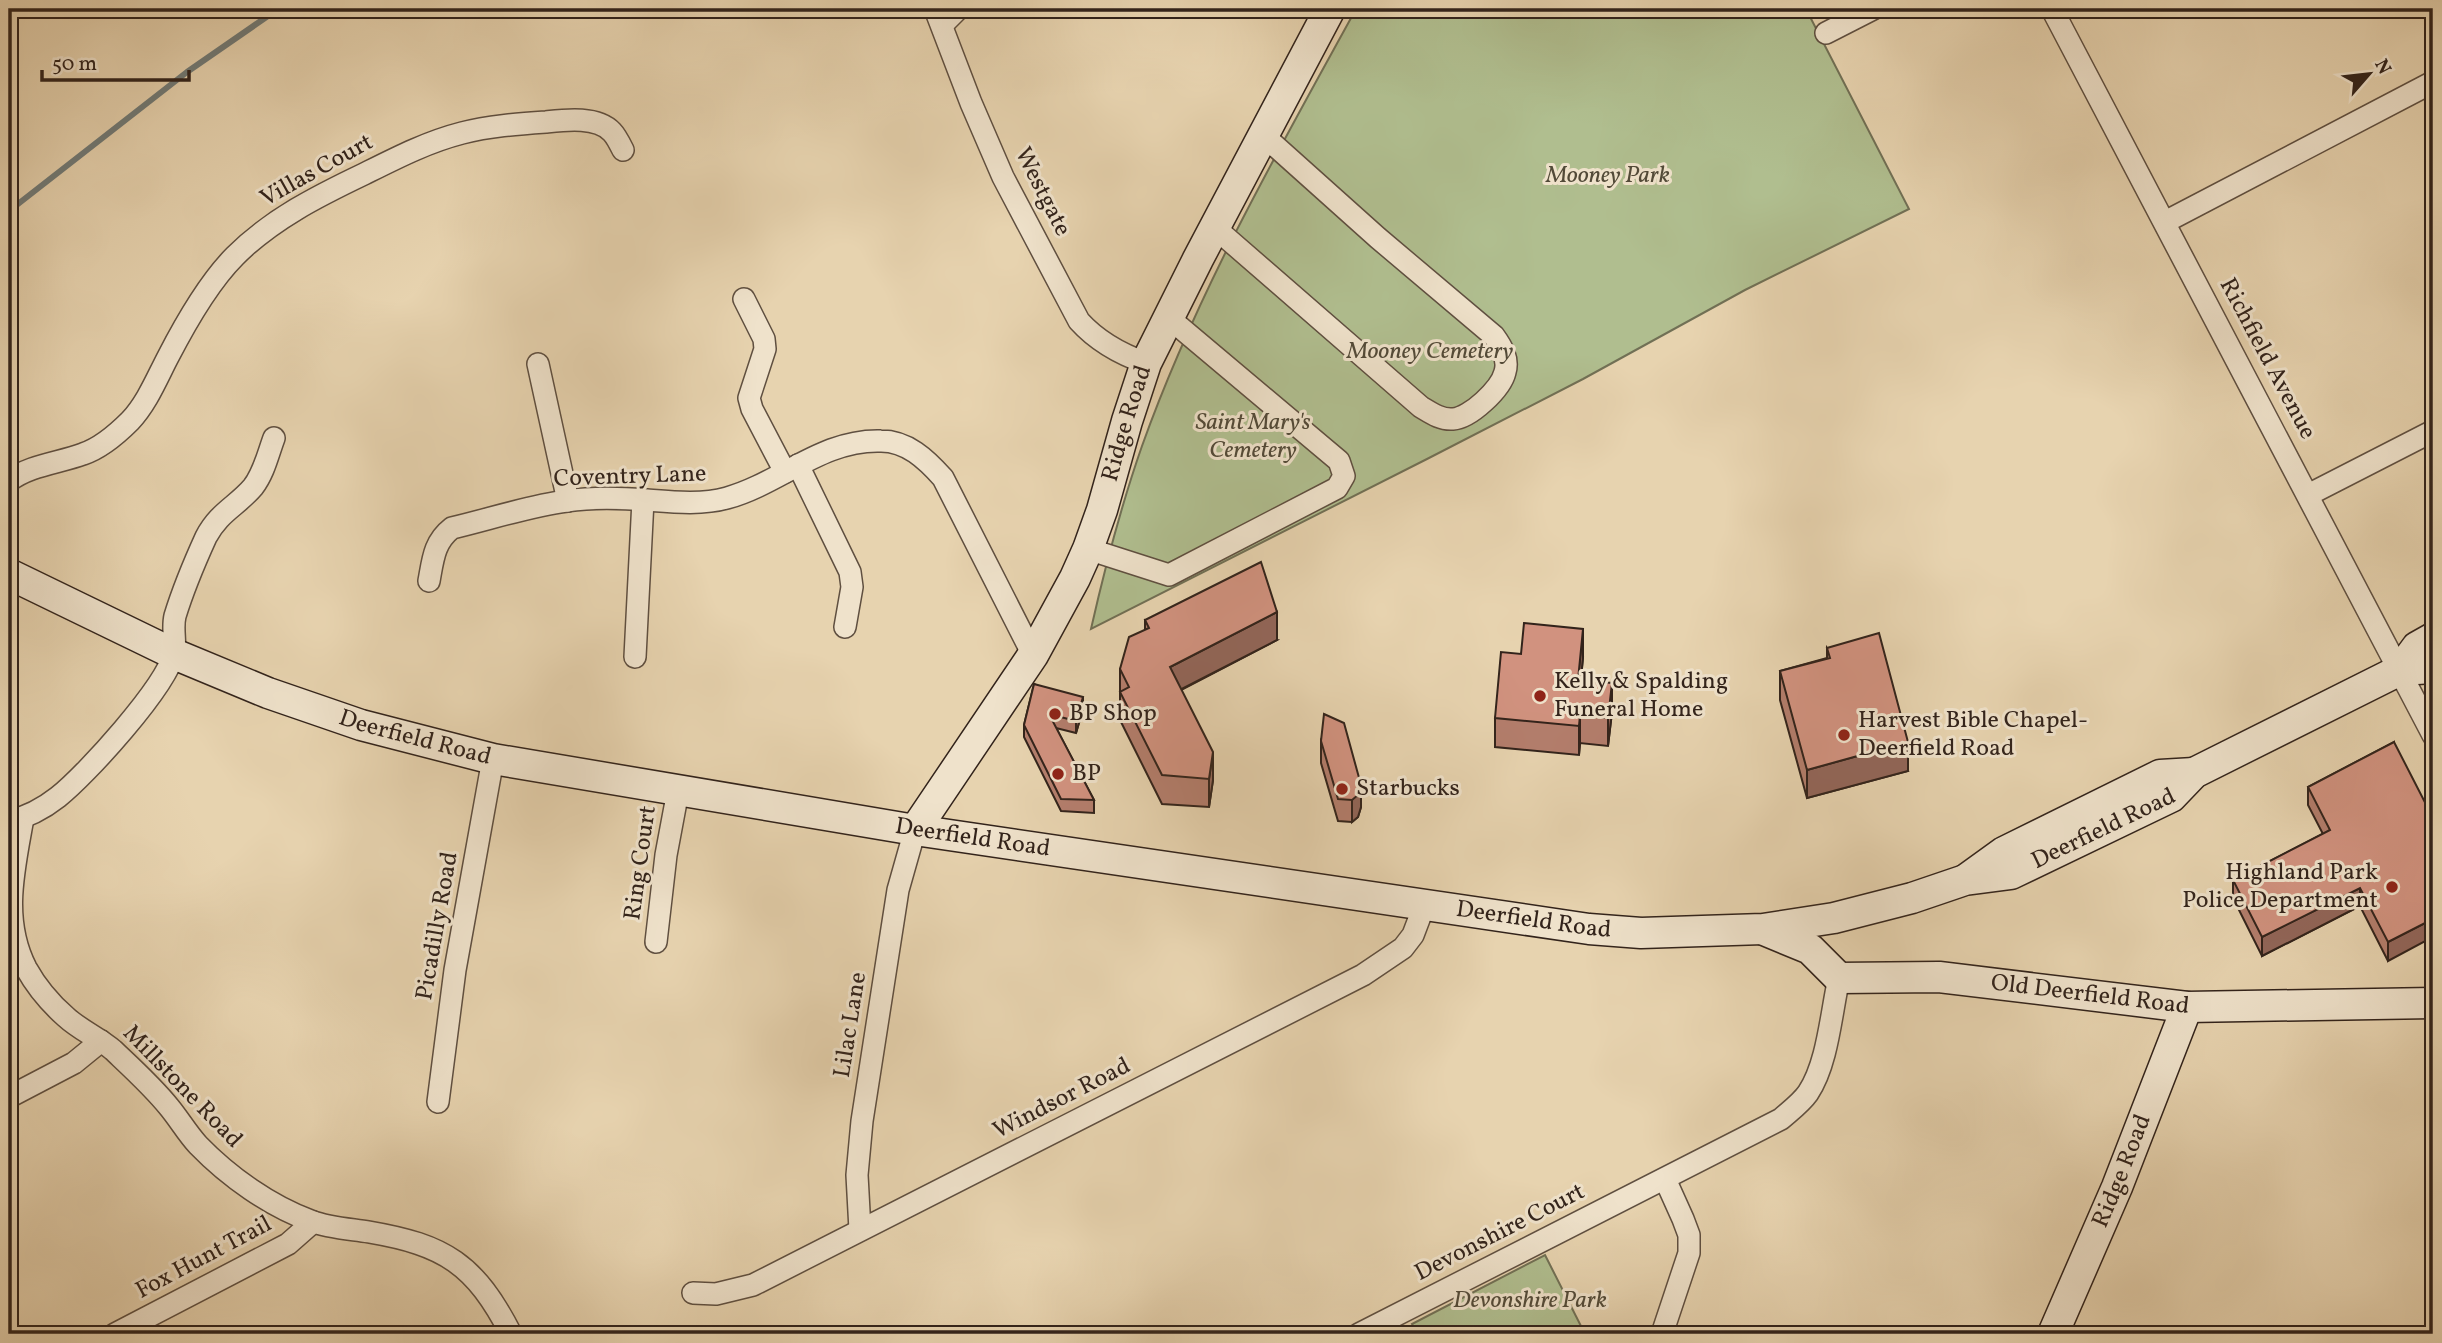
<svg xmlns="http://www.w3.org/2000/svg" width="2442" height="1343" font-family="Vollkorn,serif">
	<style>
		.green { fill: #b0be8f; stroke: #717055; stroke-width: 2 }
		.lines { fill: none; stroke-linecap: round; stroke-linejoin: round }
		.stream { stroke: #717b78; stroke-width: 6 }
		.street-casing { stroke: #5f4f40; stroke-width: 24 }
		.secondary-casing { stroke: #32231b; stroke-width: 33 }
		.street { stroke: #efe2cb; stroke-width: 21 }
		.secondary { stroke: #efe2cb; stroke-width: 30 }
		.wall { fill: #b47e6d; stroke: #32231b; stroke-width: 2 }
		.shaded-wall { fill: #926659; stroke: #32231b; stroke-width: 2 }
		.building { fill: #d1927f; stroke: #32231b; stroke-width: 2 }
		.poi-dot { fill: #8f2418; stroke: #efe2cb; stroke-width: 2.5 }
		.labels { text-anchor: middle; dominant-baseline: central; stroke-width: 6; stroke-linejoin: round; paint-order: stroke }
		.street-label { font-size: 24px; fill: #32231b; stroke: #efe2cb }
		.park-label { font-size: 24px; font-style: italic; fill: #524a38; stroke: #efe2cb }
		.poi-label { font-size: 24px; fill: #32231b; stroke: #efe2cb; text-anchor: start }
	</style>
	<rect width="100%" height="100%" fill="#e7d3af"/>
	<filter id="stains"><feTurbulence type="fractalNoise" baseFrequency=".00286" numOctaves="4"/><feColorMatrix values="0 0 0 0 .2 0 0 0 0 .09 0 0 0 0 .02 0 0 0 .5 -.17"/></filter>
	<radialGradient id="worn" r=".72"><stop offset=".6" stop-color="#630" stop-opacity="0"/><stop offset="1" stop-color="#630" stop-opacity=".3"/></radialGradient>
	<g class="green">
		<path d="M1356,9H1806L1909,209L1745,290L1583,379L1427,459L1091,629C1105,567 1121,506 1142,446C1197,292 1278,151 1356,9Z"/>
		<path d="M1545,1255L1585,1334H1417L1412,1324Z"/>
	</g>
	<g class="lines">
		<path class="stream" d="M9,211L187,72L278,9"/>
		<defs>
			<g id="street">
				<path d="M935,9L971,103L1003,177L1079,321C1098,342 1120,354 1146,363"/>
				<path d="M2052,9L2433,735"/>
				<path d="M942,25L958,9"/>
				<path d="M1826,33L1873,9"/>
				<path d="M2165,222L2433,82"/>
				<path d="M1214,227L1421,407C1431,413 1441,420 1453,419C1470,418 1501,389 1505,372C1509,359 1502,347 1494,336L1378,238L1263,135"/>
				<path d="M744,299L764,339L765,349L749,398L752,409L785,472"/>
				<path d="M538,364L568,501"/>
				<path d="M798,465L850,572L852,587L845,627"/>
				<path d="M9,481C30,465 59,463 83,454C101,448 117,434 130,421C147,403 157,378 168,357C185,324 209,282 235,256C272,219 318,196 364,174C396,158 427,142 462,133C489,126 517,124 546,122C565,120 597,116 612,132C616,136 620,144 623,150"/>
				<path d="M2308,495L2433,431"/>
				<path d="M1088,549L1169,575L1337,488L1344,476L1339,461L1169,318"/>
				<path d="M429,581C433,559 434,542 452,528C490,519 529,506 567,501C592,497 622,498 647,500C673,502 702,505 727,498C781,483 822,439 881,441C907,441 926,459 943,478L1033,655"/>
				<path d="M635,657L643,500"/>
				<path d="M23,818C14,869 1,919 26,968C36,986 50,1003 66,1017C80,1030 99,1038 113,1050C132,1068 153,1087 169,1107C179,1119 187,1133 198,1145C229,1177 270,1206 311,1221C329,1228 350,1229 369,1232C445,1245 475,1264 511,1334"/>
				<path d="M10,821C27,817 44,808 58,797C86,775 166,687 174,653C176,641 172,628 175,616C182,593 196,559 206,537C219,512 237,506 253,487C264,473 268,454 274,438"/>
				<path d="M656,942L666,855L678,791"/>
				<path d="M9,1097L74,1063L101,1041"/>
				<path d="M438,1102L455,970L493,759"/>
				<path d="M860,1230L857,1175L862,1121L898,890L915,830"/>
				<path d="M693,1293L716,1294L753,1285L1363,975L1403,948L1413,935L1424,906"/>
				<path d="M115,1334L288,1244L313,1222"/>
				<path d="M1359,1334L1781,1119C1790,1111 1801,1103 1808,1093C1828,1063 1831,1013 1839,978"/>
				<path d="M1662,1334L1689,1253V1235L1683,1219L1665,1179"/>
			</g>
			<g id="secondary">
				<path id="s1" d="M9,574L174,654L268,693L361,725L493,759L915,830L1589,929L1641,933L1763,929L1834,918L1912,898L1965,880L2011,874L2171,797L2194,773L2400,670L2433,668"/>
				<path d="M2400,670L2417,647L2433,638"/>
				<path id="s2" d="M915,830L1033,655L1075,578L1088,549L1102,510L1127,421L1146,363L1198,259L1330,9"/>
				<path d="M1968,878L2004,852L2160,775L2194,773"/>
				<path id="s3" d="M1764,930L1810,949L1839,978L1939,977L2187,1007L2433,1003"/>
				<path id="s4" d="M2053,1334L2117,1187L2187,1007"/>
			</g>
		</defs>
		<use href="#street" class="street-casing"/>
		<use href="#secondary" class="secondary-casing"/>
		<use href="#street" class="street"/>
		<use href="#secondary" class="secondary"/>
	</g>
	<g class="wall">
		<path d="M1145,620L1277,640L1181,690L1213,780L1209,807L1162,804L1120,720V669L1145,630Z"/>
		<path d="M1827,648L1908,771L1807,798L1780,700V671L1827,658Z"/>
		<path d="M1521,654L1583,657L1581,680L1612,712L1608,746L1580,743L1579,755L1495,747V718Z"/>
		<path d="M1034,684L1083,709L1076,733L1056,728L1094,800V813L1061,811L1024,737V725Z"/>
		<path d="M1321,741L1361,807L1358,817L1352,822L1338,821L1321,763Z"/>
		<path d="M2394,742L2388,961L2360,906L2262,956L2233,898V880L2323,834L2308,805V787Z"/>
	</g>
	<g class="shaded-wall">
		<path d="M1277,612V640L1170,695V667Z"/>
		<path d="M1583,629V657L1578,708V680Z"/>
		<path d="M1612,683V712L1608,746V718Z"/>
		<path d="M1083,697V709L1076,733V721Z"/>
		<path d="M1580,715V743L1579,755V726Z"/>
		<path d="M1908,742V771L1807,798V770Z"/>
		<path d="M1213,752V780L1209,807V779Z"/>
		<path d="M1361,785V807L1358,817L1352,822V800Z"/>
		<path d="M2360,888V906L2262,956V937Z"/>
		<path d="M2433,919V937L2388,961V942Z"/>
	</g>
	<g class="building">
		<path d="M1261,562L1277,612L1170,667L1213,752L1209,779L1162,775L1120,692L1129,687L1120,669L1129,637L1149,628L1145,620Z"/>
		<path d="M1524,623L1583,629L1578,680L1612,683L1608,718L1580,715L1579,726L1495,718L1501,652L1521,654Z"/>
		<path d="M1879,633L1908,742L1807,770L1780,671L1830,658L1827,648Z"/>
		<path d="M1034,684L1083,697L1076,721L1049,714L1094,800L1061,799L1024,725Z"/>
		<path d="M1324,714L1344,723L1361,785L1358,795L1352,800L1338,799L1321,741Z"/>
		<path d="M2394,742L2433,818V919L2388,942L2360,888L2262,937L2233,880L2330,830L2308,787Z"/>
	</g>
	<g class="poi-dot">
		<circle cx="1540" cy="696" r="7"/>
		<circle cx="1055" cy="714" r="7"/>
		<circle cx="1844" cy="735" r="7"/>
		<circle cx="1058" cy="774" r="7"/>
		<circle cx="1342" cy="789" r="7"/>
		<circle cx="2392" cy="887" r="7"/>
	</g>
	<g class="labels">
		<g class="street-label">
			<text transform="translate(317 171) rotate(-29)">Villas Court</text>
			<text transform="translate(1042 192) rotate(63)">Westgate</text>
			<text transform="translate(2267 359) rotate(62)">Richfield Avenue</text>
			<text stroke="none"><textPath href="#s2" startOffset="462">Ridge Road</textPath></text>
			<text transform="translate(630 477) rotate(-2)">Coventry Lane</text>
			<text stroke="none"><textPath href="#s1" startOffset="439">Deerfield Road</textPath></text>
			<text stroke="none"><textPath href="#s1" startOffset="2161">Deerfield Road</textPath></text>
			<text stroke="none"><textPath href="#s1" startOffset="1006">Deerfield Road</textPath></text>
			<text transform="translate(641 863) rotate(-82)">Ring Court</text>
			<text stroke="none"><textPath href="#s1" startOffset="1573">Deerfield Road</textPath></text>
			<text transform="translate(438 926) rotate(-80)">Picadilly Road</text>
			<text stroke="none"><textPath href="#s3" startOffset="343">Old Deerfield Road</textPath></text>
			<text transform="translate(851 1025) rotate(-81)">Lilac Lane</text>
			<text transform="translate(182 1087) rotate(46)">Millstone Road</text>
			<text transform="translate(1062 1099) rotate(-27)">Windsor Road</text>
			<text stroke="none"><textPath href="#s4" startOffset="177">Ridge Road</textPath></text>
			<text transform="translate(1500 1233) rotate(-27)">Devonshire Court</text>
			<text transform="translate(204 1258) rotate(-28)">Fox Hunt Trail</text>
		</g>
		<g class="park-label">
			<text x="1608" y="176">Mooney Park</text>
			<text x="1430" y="352">Mooney Cemetery</text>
			<text x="1253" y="423">Saint Mary's<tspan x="1253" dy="28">Cemetery</tspan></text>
			<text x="1530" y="1301">Devonshire Park</text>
		</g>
		<g class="poi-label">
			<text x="1554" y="682">Kelly &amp; Spalding<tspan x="1554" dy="28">Funeral Home</tspan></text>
			<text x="1069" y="714">BP Shop</text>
			<text x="1858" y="721">Harvest Bible Chapel-<tspan x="1858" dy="28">Deerfield Road</tspan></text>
			<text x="1072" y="774">BP</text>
			<text x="1356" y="789">Starbucks</text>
			<text x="2378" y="873" text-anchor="end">Highland Park<tspan x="2378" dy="28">Police Department</tspan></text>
		</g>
	</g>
	<rect width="2442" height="1343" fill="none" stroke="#e7d3af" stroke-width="35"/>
	<rect x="10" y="10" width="2421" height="1322" fill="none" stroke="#32231b" stroke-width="3.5"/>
	<rect x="18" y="18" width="2407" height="1308" fill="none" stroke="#32231b" stroke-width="2"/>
	<g transform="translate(2369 74) rotate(62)" stroke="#efe2cb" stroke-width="5" paint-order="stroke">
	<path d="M0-5L12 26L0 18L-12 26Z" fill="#32231b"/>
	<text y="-10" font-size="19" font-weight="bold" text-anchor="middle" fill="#32231b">N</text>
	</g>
	<path d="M42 70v10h147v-10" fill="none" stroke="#32231b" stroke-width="3.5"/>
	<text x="52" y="70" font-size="21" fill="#32231b" stroke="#efe2cb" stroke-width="5" paint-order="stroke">50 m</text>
	<rect width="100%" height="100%" filter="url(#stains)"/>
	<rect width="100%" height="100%" fill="url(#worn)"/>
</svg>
